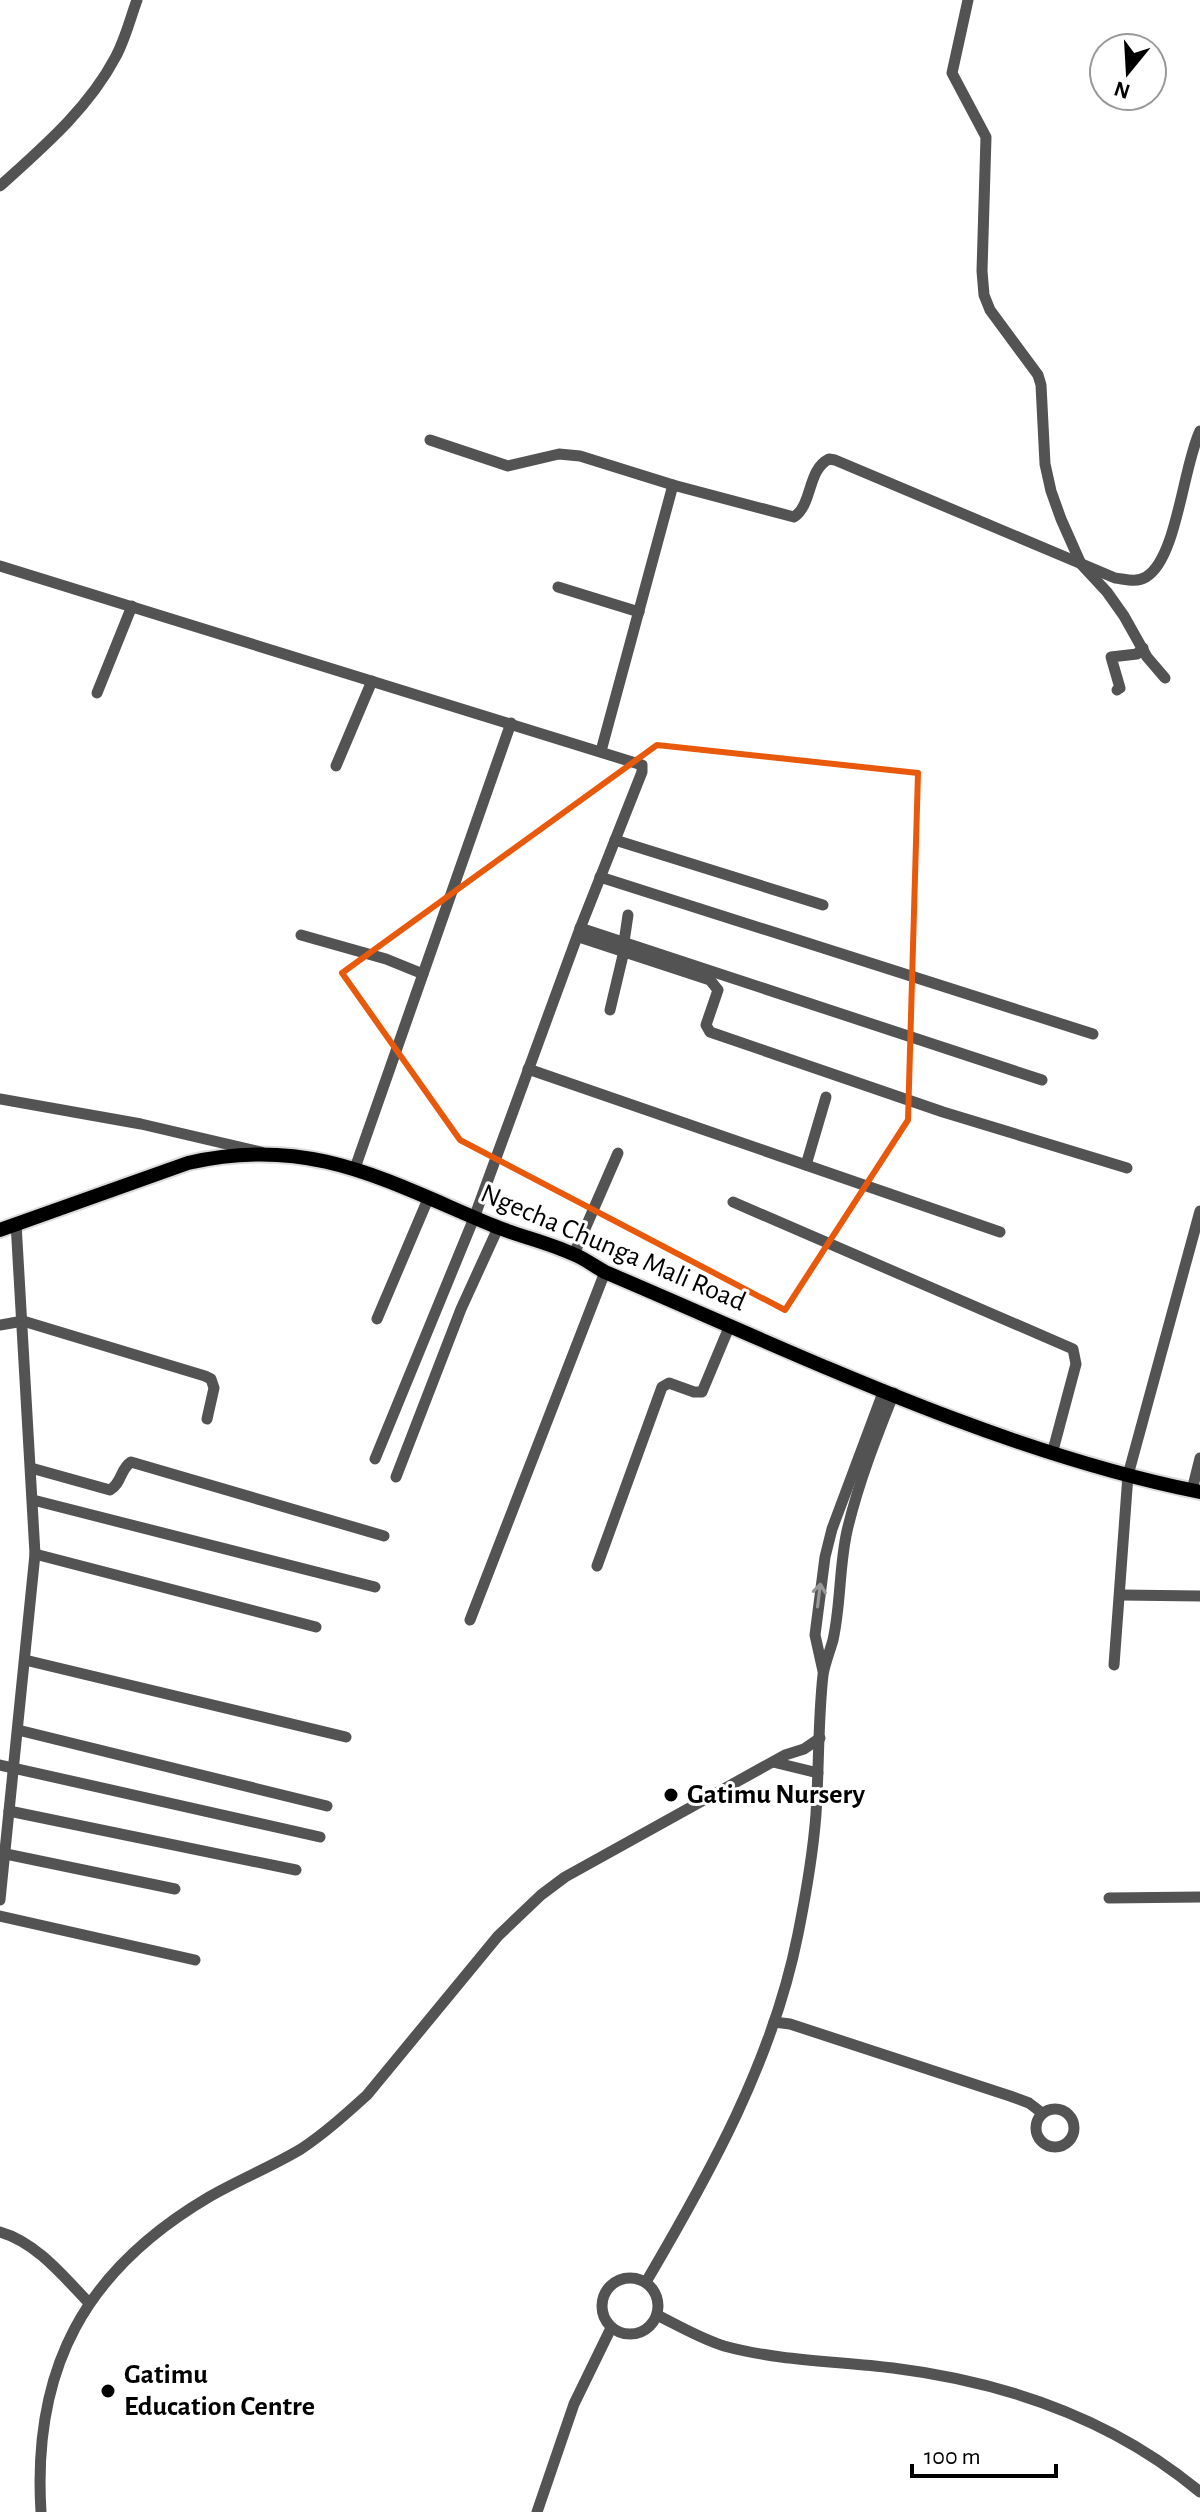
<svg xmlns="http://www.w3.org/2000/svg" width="1200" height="2512" font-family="'Alegreya Sans',sans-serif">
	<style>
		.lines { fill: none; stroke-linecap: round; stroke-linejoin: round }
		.major-casing { stroke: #dbdbdb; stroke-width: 18 }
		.minor { stroke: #535353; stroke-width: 11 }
		.major { stroke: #000; stroke-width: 14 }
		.oneway { stroke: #989898 }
		.marked { fill: none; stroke: #e8590c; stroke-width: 6; stroke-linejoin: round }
		.poi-dot { fill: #000; stroke: #fff; stroke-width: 3 }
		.labels { text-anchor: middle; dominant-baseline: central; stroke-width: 6; stroke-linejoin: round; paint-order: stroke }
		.street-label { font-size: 28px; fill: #000; stroke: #fff }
		.poi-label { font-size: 28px; font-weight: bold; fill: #000; stroke: #fff; text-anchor: start }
	</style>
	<rect width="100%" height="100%" fill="#fff"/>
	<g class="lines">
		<defs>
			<path id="major" d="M0,1230L188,1163C310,1135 384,1180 492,1225C518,1236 547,1242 573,1254C584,1258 594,1266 605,1272C796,1353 996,1451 1200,1492"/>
		</defs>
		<use href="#major" class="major-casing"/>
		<g class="minor">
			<path d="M968,0L952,73L986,137L982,271L984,295L990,310L1038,375L1041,385L1045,464L1051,491L1061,519L1081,564L1107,592L1124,616L1147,657L1165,678"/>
			<path d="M0,186C42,148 88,109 115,58C125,40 130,19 137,0"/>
			<path d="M430,440L508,466L559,454L580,456L673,485"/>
			<path d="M0,566L642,765V772L581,926L474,1218L375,1459"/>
			<path d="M558,587L639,612"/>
			<path d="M1117,690L1120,688L1111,657L1137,654L1143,648"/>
			<path d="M97,693L132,606"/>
			<path d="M601,751L673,485L794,517C813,504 807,470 829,459L835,460L1115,578C1125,579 1136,583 1146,577C1177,559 1183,466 1200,431"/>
			<path d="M336,766L372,681"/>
			<path d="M615,840L823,905"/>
			<path d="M600,877L1093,1034"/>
			<path d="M580,928L1042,1080"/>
			<path d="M301,935L386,959L423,974"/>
			<path d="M579,937L710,980L718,990L706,1025L710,1032L943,1112L1127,1168"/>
			<path d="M624,942L628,915"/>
			<path d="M610,1010L624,951"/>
			<path d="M528,1069L1000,1232"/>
			<path d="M0,1099L141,1124L261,1152"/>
			<path d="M806,1165L826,1097"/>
			<path d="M355,1168L511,723"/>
			<path d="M733,1202L1073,1349L1076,1364L1052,1454"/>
			<path d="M574,1254L618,1153"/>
			<path d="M377,1319L428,1199"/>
			<path d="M0,1325L23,1321L205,1376L211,1379L214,1388L207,1419"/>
			<path d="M31,1468L110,1490C122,1483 120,1469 131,1462L384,1536"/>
			<path d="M396,1477L461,1309L498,1228"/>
			<path d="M1192,1490L1200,1458"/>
			<path d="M33,1500L375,1587"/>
			<path d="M35,1554L316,1627"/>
			<path d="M597,1566L662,1387L669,1383L694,1392H702L730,1325"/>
			<path d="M1121,1595L1200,1596"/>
			<path d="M470,1620L605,1272"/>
			<path d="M25,1660L346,1737"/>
			<path d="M1114,1665L1128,1475L1200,1211"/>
			<path d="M823,1671L815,1635L825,1557L832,1529L884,1390"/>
			<path d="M18,1730L327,1806"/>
			<path d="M773,1762L818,1773"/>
			<path d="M0,1765L320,1837"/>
			<path d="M9,1811L296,1870"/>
			<path d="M6,1854L175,1889"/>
			<path d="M1109,1898L1200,1897"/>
			<path d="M0,1900L35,1554L16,1223"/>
			<path d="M0,1916L195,1960"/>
			<path d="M774,2022L790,2024L1010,2096L1029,2103L1042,2113"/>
			<circle cx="1055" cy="2128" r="19"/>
			<path d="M0,2232C36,2242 64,2277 89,2303"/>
			<circle cx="630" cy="2306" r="28"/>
			<path d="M646,2282C710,2173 773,2060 798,1934C806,1894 813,1854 816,1814C819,1768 818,1720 823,1675C825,1663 830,1651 833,1640C841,1604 839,1567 847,1531C858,1484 876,1438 894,1393"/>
			<path d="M657,2315C679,2326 701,2339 724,2346C779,2361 837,2361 893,2368C1005,2382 1113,2419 1200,2492"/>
			<path d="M41,2512C32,2368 85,2270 209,2197C238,2180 271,2167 301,2149C325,2133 346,2114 367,2095L498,1936L541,1895L565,1877L785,1755L804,1749L820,1738"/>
			<path d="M537,2512L574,2404L611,2328"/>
		</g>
		<use href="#major" class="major"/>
	</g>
	<defs><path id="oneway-shaft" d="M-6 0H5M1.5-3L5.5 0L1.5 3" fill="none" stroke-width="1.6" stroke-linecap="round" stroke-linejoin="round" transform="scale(2)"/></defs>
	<use class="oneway" href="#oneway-shaft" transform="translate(819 1595) rotate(-83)"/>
	<path class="marked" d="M657,745L918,773L908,1120L785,1310L460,1140L342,973Z"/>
	<g class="poi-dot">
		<circle cx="671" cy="1795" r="8"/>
		<circle cx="108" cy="2391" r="8"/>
	</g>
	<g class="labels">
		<g class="street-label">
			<text transform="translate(613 1248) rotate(23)">Ngecha Chunga Mali Road</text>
		</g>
		<g class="poi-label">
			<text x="687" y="1795">Gatimu Nursery</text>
			<text x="124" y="2375">Gatimu<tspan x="124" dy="32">Education Centre</tspan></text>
		</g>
	</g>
	<g transform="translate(1128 72) rotate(198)"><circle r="38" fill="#ffffff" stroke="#999999" stroke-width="2"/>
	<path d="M0-6L14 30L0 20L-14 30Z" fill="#000000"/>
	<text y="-12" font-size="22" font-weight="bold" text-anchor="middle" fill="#000000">N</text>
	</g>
	<path d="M912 2464v12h144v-12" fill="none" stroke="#000000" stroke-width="4"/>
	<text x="924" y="2464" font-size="24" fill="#000000" stroke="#ffffff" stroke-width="6" paint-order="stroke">100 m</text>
</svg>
